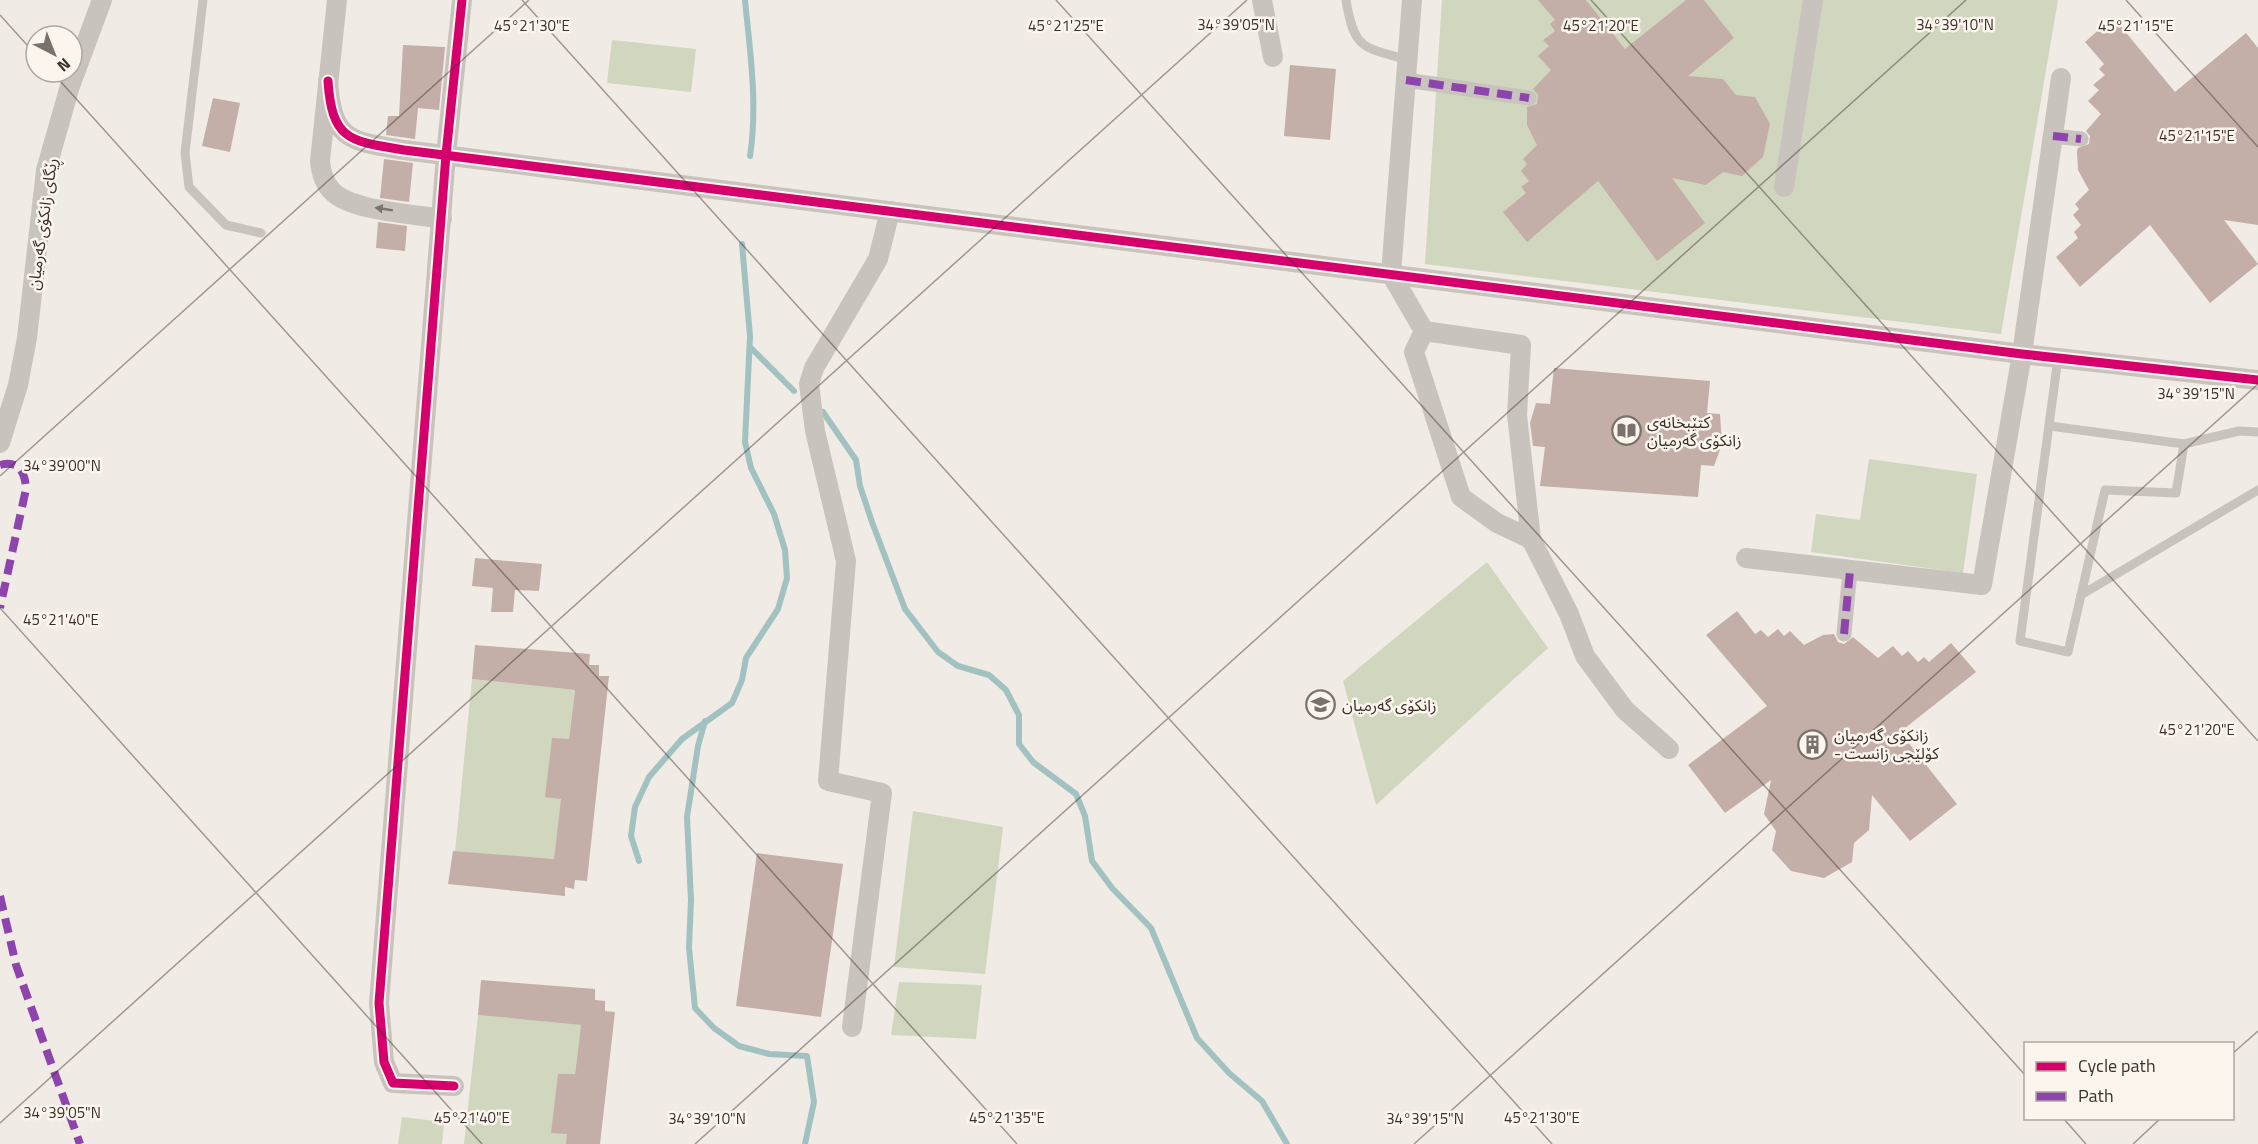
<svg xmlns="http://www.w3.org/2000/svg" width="2258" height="1144" font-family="'Titillium Web','Noto Sans Arabic',sans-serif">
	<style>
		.green { fill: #d1d6bf }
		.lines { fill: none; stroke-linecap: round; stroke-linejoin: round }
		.stream { stroke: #a1c2c1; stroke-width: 6 }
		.building { fill: #c3afa7 }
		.service { stroke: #c9c3be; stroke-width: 9 }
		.pedestrian { stroke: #c9c3be; stroke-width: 15 }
		.minor { stroke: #c9c3be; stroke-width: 20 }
		.quiet { stroke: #8e44ad; stroke-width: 8; stroke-dasharray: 15 8; stroke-linecap: butt }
		.cycleway-casing { stroke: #fbf5ee; stroke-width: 13 }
		.cycleway { stroke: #d6006c; stroke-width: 9 }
		.oneway { fill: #7b726d }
		.ticks { fill: none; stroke: #3b302b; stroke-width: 1.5; stroke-opacity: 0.45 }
		.labels { text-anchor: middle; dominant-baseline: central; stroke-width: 5; stroke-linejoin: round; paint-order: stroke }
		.street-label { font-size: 16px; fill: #3b302b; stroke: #fbf5ee }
		.poi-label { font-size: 16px; fill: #3b302b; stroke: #fbf5ee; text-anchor: start }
		.ticks-label { font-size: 15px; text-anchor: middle; fill: #3b302b; stroke: #fbf5ee; stroke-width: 5; stroke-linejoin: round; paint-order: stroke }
	</style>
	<rect width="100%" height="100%" fill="#f0ebe5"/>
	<g class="green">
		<path d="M1442,0H2058L2001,334L1425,264Z"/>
		<path d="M612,40L696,49L691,92L607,83Z"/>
		<path d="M1869,459L1977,474L1963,573L1811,552L1816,514L1860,520Z"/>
		<path d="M1487,562L1548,648L1376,805L1343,681Z"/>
		<path d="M472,679L575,690L554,859L455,852Z"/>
		<path d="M913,811L1003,827L985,974L894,967Z"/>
		<path d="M899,982L982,985L976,1039L891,1035Z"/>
		<path d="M478,1015L581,1025L566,1144H464Z"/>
		<path d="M402,1117L444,1122L442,1144H398Z"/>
	</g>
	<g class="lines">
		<g class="stream">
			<path d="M745,0C750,52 758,104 750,156"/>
			<path d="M750,347L794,391"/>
			<path d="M823,412L856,460L860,486L872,522L905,609L938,652L958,666L989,675L1006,690L1019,715V744L1033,762L1076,794L1085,816L1092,861L1112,888L1151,928L1197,1038L1229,1073L1262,1101L1287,1144"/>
			<path d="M705,721L698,746L687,817L691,900L689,948L695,1008L714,1028L739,1046L769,1054L807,1056L814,1102L805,1144"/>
			<path d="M639,861L631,836L635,807L649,777L682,739L732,703L742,680L746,658L778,609L787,578L785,550L774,514L751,468L745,442L750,336L742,244"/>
		</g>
	</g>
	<g class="building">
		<path d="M1538,0H1586L1625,49L1686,0H1704L1734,38L1688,76L1723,79L1736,95L1755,97L1770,124L1763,157L1742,176L1723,172L1706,185L1672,178L1705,223L1657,261L1598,181L1527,242L1503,212L1526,193L1521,187L1529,181L1521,171L1527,164L1523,159L1537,145L1527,125V107L1537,104L1538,95L1533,89L1551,70L1538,56L1549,46L1543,40L1555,31L1550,24L1555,20Z"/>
		<path d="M2113,17L2175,92L2246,33L2258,48V225L2224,220L2258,264L2210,303L2150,225L2080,287L2056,257L2078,238L2074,232L2081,225L2073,215L2079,209L2075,204L2089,190L2078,170L2077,151L2078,148L2089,144L2090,136L2086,131L2101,114L2088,101L2099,90L2093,85L2105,75L2099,69L2104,64L2085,42Z"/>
		<path d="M403,45L445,47L439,110L418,108L415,139L386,135L388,116H399Z"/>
		<path d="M1290,65L1336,69L1330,140L1284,136Z"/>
		<path d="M213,98L240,103L230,152L202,146Z"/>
		<path d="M384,159L413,163L409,202L380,198Z"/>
		<path d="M378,222L407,226L405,251L376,248Z"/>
		<path d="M1554,368L1710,381L1707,413L1720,414L1722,444L1714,466L1701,465L1698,497L1540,486L1545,447L1533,446L1530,423L1536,403L1550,404Z"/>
		<path d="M475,558L542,564L539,591L515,590L513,612H491L493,588L472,586Z"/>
		<path d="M1737,611L1755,634L1761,630L1768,637L1778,629L1784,636L1790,631L1804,645L1823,635L1834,634L1838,642L1844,644L1853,637L1878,658L1893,646L1902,656L1908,651L1918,662L1924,657L1929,662L1951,643L1976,672L1900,732L1957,804L1910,841L1872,795L1869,830L1854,843L1852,862L1824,878L1791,871L1772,850L1776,831L1764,814L1771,780L1725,813L1688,765L1767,706L1706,635Z"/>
		<path d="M475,645L590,654L589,665H599V676H609L587,881L575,880L574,889L565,887V896L448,884L453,851L554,859L561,799L545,797L550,755L552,738L569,739L575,690L472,679Z"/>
		<path d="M757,853L843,864L821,1017L736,1006Z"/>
		<path d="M481,980L595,989V1000L605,1001V1011L615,1012L600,1144H566L567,1134L551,1133L558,1074H575L581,1025L478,1015Z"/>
	</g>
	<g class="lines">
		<g class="service">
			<path d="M203,0L185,153L189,187L226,225L261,233"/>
			<path d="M1346,0C1354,50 1363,47 1408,60"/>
			<path d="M2058,358L2020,641L2068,652L2105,490L2176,493L2184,444"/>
			<path d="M2050,426L2184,444L2239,431L2258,432"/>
			<path d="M2081,595L2258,490"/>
		</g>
		<g class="pedestrian">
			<path d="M1406,80L1529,98"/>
			<path d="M2053,136L2081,139"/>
			<path d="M1844,634L1850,571"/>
		</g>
		<g class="minor">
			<path d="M337,0L320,161C321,172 324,183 332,191C350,211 415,214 442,219"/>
			<path d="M1262,0L1273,57"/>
			<path d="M1412,0L1391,274L1424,331L1521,345L1517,415L1531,539L1569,614L1585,656L1625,710L1669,749"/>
			<path d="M328,81C332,141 350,141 404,150L2022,354L2258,380"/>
			<path d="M1784,187L1813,0"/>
			<path d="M1424,331L1414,352L1461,497L1497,523L1531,539"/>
			<path d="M0,443L18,385L27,338L46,170L70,86L102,0"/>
			<path d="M1746,558L1982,585L2022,354L2061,78"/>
			<path d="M852,1027L882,793L828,781L846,561L815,431L809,384L814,368L878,259L890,211"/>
			<path d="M454,1086L393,1083L384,1062L379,1003L446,155L462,0"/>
		</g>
		<g class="quiet">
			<path d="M1406,80L1529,98"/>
			<path d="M2053,136L2081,139"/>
			<path d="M0,465C19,460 25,472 26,489L0,608"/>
			<path d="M1844,634L1850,571"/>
			<path d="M0,896L16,965L80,1144"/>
		</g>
		<defs>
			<g id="cycleway">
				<path d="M328,81C332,141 350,141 404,150L2022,354L2258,380"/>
				<path d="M454,1086L393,1083L384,1062L379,1003L446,155L462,0"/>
			</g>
		</defs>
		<use href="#cycleway" class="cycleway-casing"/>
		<use href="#cycleway" class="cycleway"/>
	</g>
	<defs><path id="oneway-solid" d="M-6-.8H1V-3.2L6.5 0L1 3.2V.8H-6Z" transform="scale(1.5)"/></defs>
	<use class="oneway" href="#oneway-solid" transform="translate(384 209) rotate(-171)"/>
	<path class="ticks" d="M522,0L1552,1144M1056,0L2026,1076M1591,0L2258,741M2126,0L2258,147M0,15L36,55M52,72L1017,1144M0,476L529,0M0,608L482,1144M2232,1054L2258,1031M2063,1118L2086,1144M0,1123L1247,0M695,1144L1966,0M1414,1144L2258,384M2133,1144L2161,1118"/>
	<defs>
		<symbol id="library-ring" viewBox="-11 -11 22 22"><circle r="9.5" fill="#fbf5ee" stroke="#7a716c" stroke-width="1.5"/><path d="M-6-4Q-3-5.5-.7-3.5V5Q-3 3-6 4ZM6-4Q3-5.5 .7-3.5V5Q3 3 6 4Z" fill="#7a716c"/></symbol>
		<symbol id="university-ring" viewBox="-11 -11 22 22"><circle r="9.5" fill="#fbf5ee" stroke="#7a716c" stroke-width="1.5"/><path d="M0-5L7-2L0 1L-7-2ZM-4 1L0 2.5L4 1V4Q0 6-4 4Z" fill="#7a716c"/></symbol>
		<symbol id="building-ring" viewBox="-11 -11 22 22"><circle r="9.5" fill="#fbf5ee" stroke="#7a716c" stroke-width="1.5"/><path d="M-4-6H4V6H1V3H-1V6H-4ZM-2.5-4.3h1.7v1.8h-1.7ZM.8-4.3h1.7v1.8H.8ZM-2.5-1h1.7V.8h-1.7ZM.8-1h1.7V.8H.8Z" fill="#7a716c"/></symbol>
	</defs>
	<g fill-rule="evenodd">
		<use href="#library-ring" x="1610" y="414" width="33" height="33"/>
		<use href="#university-ring" x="1304" y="688" width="33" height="33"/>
		<use href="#building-ring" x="1796" y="728" width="33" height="33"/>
	</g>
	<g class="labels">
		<g class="street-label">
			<text transform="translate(42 224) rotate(-82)">ڕێگای زانکۆی گەرمیان</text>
		</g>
		<g class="poi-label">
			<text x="1647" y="422">کتێبخانەی<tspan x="1647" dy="18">زانکۆی گەرمیان</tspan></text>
			<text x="1342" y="705">زانکۆی گەرمیان</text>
			<text x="1834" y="735">زانکۆی گەرمیان<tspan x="1834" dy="18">- کۆلێجی زانست</tspan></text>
		</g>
	</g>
	<g class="ticks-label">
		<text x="1236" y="30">34°39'05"N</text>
		<text x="1955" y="30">34°39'10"N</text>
		<text x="532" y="31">45°21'30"E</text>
		<text x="1066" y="31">45°21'25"E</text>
		<text x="1601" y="31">45°21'20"E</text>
		<text x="2136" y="31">45°21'15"E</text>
		<text x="2197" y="141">45°21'15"E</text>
		<text x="2196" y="399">34°39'15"N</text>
		<text x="62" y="471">34°39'00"N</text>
		<text x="61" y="625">45°21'40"E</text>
		<text x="2197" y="735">45°21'20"E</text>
		<text x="62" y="1118">34°39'05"N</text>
		<text x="472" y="1123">45°21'40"E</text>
		<text x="1007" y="1123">45°21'35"E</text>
		<text x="1542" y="1123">45°21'30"E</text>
		<text x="707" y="1124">34°39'10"N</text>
		<text x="1425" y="1124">34°39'15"N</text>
	</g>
	<rect x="2024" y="1042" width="210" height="78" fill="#fbf5ee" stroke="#aea6a0" stroke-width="1.5"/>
	<rect x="2036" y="1062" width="30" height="9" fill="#d6006c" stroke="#aea6a0" stroke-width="1.5"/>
	<text x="2078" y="1072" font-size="18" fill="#3b302b">Cycle path</text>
	<rect x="2036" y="1092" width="30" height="9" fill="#8e44ad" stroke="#aea6a0" stroke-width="1.5"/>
	<text x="2078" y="1102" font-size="18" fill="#3b302b">Path</text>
	<g transform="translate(54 54) rotate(138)"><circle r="28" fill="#fbf5ee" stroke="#aea6a0" stroke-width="1.5"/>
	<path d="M0-4.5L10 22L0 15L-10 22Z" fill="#7a716c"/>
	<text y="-9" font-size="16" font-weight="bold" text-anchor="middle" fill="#3b302b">N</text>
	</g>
</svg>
